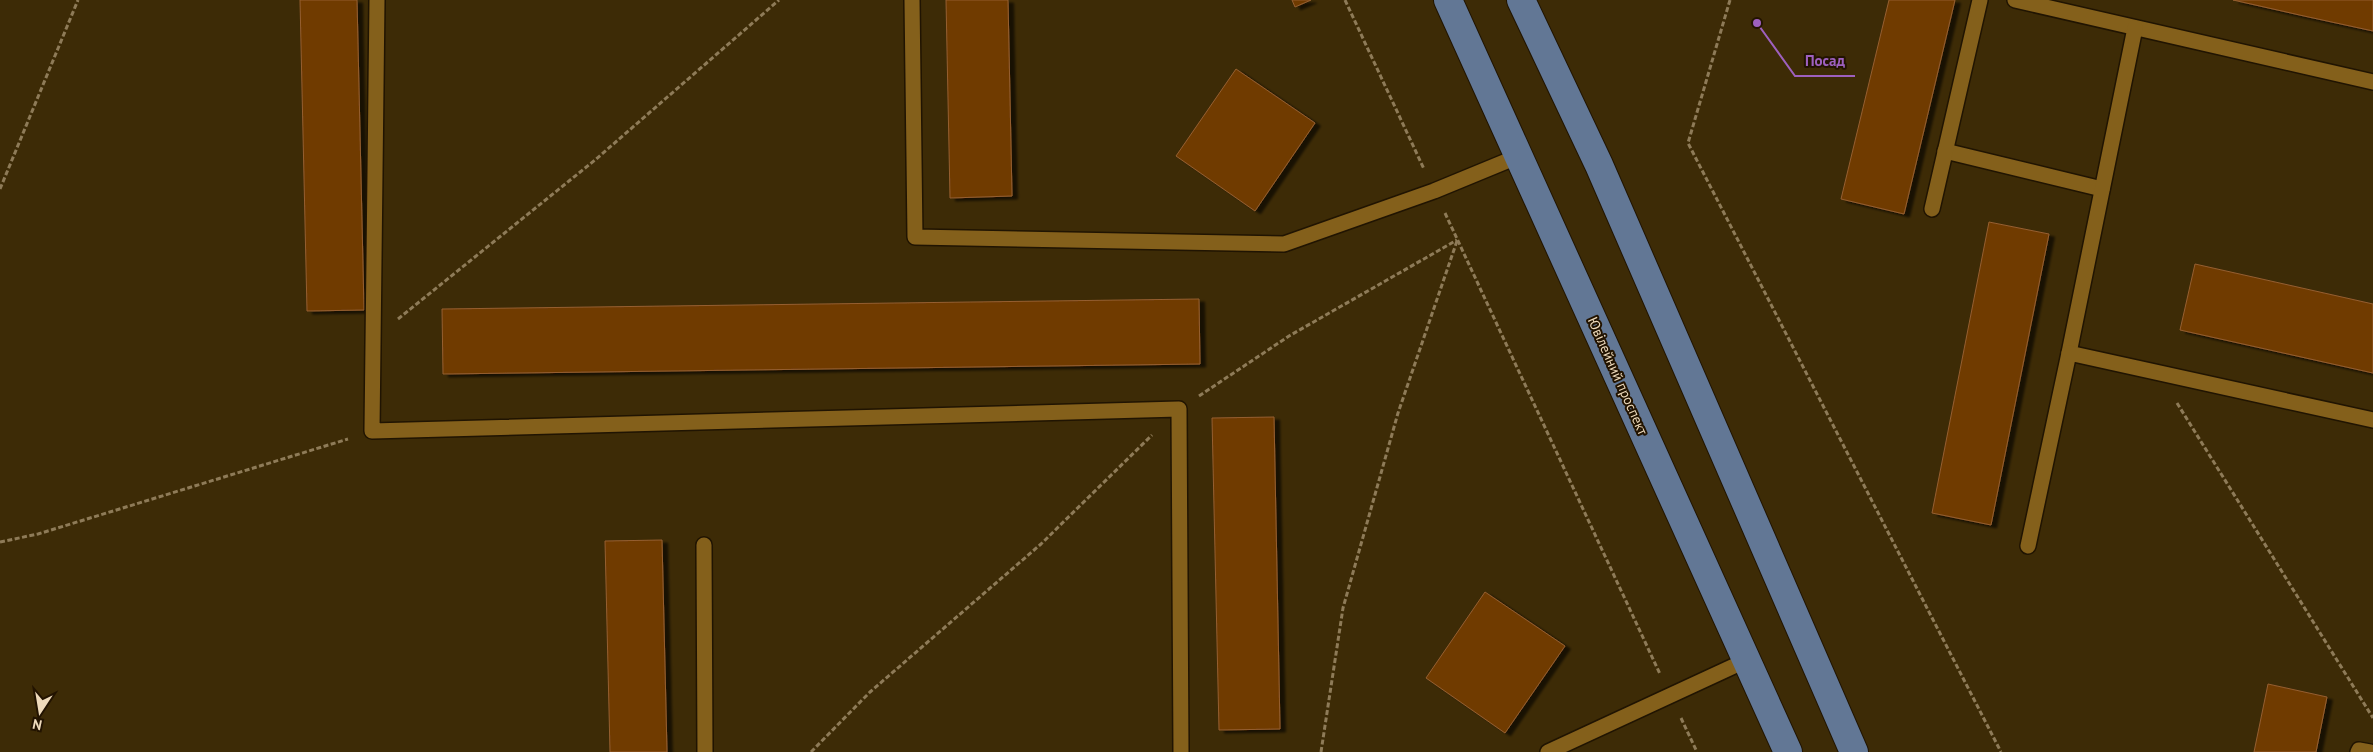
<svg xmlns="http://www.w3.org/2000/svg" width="2373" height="752" font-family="'PT Sans',sans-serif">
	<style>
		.building { fill: #6f3b03; stroke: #965f30; filter: url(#shadow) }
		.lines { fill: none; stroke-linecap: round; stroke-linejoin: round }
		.service-casing { stroke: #201402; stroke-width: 18 }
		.primary-casing { stroke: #201402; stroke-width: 30 }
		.path { stroke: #8e7b58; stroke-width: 3; stroke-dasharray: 5 2.5; stroke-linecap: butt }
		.service { stroke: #84601b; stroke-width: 15 }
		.primary { stroke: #627795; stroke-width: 28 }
		.labels { text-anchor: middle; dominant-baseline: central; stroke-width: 4; stroke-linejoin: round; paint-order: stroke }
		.street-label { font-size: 14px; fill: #eedabb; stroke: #221300 }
		.leader { fill: none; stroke: #9e60be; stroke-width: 2 }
		.callout-dot { fill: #9e60be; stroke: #221300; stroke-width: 2 }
		.callout-label { font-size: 15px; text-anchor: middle; font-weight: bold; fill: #9e60be; stroke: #221300; stroke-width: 4; stroke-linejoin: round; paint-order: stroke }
	</style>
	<defs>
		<filter id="shadow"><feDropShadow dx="5.5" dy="3" stdDeviation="1" flood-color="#0009"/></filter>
	</defs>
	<rect width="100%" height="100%" fill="#3d2b06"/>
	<g class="building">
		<path d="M300,0H357L364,310L307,311Z"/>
		<path d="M946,0H1008L1012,196L950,198Z"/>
		<path d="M1292,0H1311L1295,7Z"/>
		<path d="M1889,0H1955L1904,214L1841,199Z"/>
		<path d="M2233,0H2373V31L2304,16Z"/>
		<path d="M1236,69L1315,123L1255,211L1176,156Z"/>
		<path d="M1989,222L2049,234L1991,525L1932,513Z"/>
		<path d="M2195,264L2373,304V373L2180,330Z"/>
		<path d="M1199,299L1200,364L443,374L442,309Z"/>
		<path d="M1274,417L1280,729L1219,730L1212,418Z"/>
		<path d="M662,540L667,752H610L605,541Z"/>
		<path d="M1485,592L1565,646L1505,733L1426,678Z"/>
		<path d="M2268,684L2327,697L2316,752H2254Z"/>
	</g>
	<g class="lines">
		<defs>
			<g id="service">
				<path d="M377,0L372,431L1179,409L1181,752"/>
				<path d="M912,0L915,237L1284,244L1434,191L1519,156"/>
				<path d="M2015,0L2373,82"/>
				<path d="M1945,151L2102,189"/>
				<path d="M1932,209L1980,0"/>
				<path d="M2069,353L2135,28"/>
				<path d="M704,545L705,752"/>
				<path d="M2028,546L2069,353L2373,420"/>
				<path d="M1548,752L1747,660"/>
				<path d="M2358,752L2359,750L2370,752"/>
			</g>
			<g id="primary">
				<path d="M1448,0L1788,752"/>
				<path d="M1521,0L1599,165L1854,752"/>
			</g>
		</defs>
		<use href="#service" class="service-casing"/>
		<use href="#primary" class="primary-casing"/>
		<g class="path">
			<path d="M1345,0L1424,169"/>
			<path d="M1730,0L1688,143L2001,752"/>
			<path d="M0,189L78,0"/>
			<path d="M1445,213L1660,674"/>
			<path d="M398,319L595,160L779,0"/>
			<path d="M1199,396L1289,336L1457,240"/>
			<path d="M2177,403L2373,718"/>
			<path d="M0,542L38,534L348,439"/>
			<path d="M1681,718L1697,752"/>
			<path d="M811,752L870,692L1041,544L1152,435"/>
			<path d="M1321,752L1343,608L1398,413L1457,241"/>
		</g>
		<use href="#service" class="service"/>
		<use href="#primary" class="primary"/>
	</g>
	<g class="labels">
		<g class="street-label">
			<text transform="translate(1618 376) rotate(66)">Ювілейний проспект</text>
		</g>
	</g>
	<path class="leader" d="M1757 23L1795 76H1855"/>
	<circle class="callout-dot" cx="1757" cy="23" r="5"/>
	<g class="callout-label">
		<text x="1825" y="66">Посад</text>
	</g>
	<g transform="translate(40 712) rotate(192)" stroke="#221300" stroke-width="4" paint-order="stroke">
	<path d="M0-4L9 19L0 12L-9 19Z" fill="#eedabb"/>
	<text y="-8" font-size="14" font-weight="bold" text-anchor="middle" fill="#eedabb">N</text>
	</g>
</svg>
